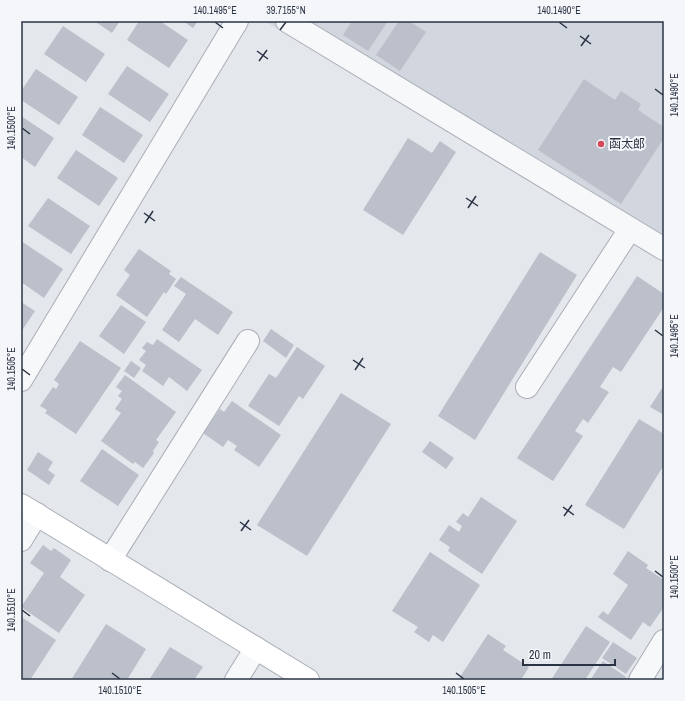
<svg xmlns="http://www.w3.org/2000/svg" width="685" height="701" font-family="'Archivo Narrow','Noto Sans JP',sans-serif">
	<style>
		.built { fill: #d2d6de }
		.building { fill: #bbc0ca }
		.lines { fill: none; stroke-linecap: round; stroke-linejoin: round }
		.street-casing { stroke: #a9aeb7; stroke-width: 24 }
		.secondary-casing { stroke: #a9aeb7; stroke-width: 24 }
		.street { stroke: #f7f8fa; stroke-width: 22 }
		.secondary { stroke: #fff; stroke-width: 22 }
		.ticks { fill: none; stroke: #2b3445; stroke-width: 1.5 }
		.poi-dot { fill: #d1495b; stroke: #f4f6f9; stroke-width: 1.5 }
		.labels { text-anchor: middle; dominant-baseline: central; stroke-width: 4; stroke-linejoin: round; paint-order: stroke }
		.poi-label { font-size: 12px; fill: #2b3445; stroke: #f4f6f9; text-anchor: start }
		.neatline { fill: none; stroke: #2b3445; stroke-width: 1.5 }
		.ticks-label { font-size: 10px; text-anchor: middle; fill: #2b3445 }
	</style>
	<rect width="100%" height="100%" fill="#e4e7ec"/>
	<path class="built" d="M265,21H664V262L540,187Z"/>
	<g class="building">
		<path d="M94,21H120L112,33Z"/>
		<path d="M139,21H160L188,40L169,68L127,40Z"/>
		<path d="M183,21H198L193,28Z"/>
		<path d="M352,21H388L368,51L343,35Z"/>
		<path d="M399,21H409L426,32L400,71L376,55Z"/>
		<path d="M63,26L105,54L86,82L44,54Z"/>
		<path d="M127,66L169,94L150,122L108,94Z"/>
		<path d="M36,69L78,97L59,125L21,100V91Z"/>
		<path d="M584,79L615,100L621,91L641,104L638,110L664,127V138L621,204L538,150Z"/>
		<path d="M100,107L143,135L124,163L82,135Z"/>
		<path d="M21,116L54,138L35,167L21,157Z"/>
		<path d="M408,138L432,153L440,141L456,152L403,235L363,210Z"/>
		<path d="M76,150L118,178L99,206L57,178Z"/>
		<path d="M48,198L90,226L71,254L28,226Z"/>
		<path d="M21,241L63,269L44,298L21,282Z"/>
		<path d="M139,249L171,271L169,274L176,279L166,294L164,292L147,317L116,295L130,275L124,270Z"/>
		<path d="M540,252L577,275L475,440L438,416Z"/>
		<path d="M637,276L664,294V307L621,372L613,367L600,387L609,392L588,423L583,419L575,431L583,436L553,481L517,458Z"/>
		<path d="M181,277L233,312L218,335L195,319L179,342L162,330L186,294L174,286Z"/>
		<path d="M21,302L35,311L21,332Z"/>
		<path d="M121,305L146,322L124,354L99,336Z"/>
		<path d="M271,329L294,345L286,358L263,341Z"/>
		<path d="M157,339L202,370L187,391L169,377L163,386L142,371L146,365L139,360L146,351L142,348L147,342L153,345Z"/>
		<path d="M80,341L121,368L76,434L45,413L47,410L40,406L53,387L56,389L59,384L54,380Z"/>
		<path d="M297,347L325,366L303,399L299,396L279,426L248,406L269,374L276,378Z"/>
		<path d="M131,361L141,368L134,378L124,371Z"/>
		<path d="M125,375L176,412L156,440L159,442L153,451L154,453L143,468L135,462L133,464L101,441L121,413L115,409L122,399L118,396L122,391L116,387Z"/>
		<path d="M664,385V415L650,407Z"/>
		<path d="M341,393L391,424L307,556L257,525Z"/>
		<path d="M232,401L281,435L259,467L234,450L237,446L228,440L223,447L203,433L220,409L224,412Z"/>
		<path d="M639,419L664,434V465L624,529L585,505Z"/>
		<path d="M430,441L454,458L446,469L422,452Z"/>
		<path d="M102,449L139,475L118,506L80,481Z"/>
		<path d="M38,452L53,462L48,470L55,475L49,485L27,470Z"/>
		<path d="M481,497L517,521L482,574L448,551L450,547L439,540L449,525L459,532L462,526L456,522L463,513L468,517Z"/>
		<path d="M43,545L51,551L54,548L71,560L60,577L85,595L59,633L21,607L44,573L30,563Z"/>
		<path d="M628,551L648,565L646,568L664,580V607L650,627L643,622L631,640L598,617L603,611L608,615L628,585L613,574Z"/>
		<path d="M430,552L480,585L443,642L433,635L429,642L414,632L418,627L392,611Z"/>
		<path d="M23,618L56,640L30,680H21V621Z"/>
		<path d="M106,624L146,649L127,680H71Z"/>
		<path d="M586,626L610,642L585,680H551Z"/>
		<path d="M488,634L506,646L503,650L529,667L521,680H458Z"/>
		<path d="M613,642L637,658L626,674L602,658Z"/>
		<path d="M170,647L203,667L194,680H149Z"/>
		<path d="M603,661L626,677L624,680H590Z"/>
	</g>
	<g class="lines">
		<defs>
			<g id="street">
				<path d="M287,21L664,249"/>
				<path d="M21,380L237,21"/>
				<path d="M527,387L630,229"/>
				<path d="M21,540L37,514"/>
				<path d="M110,560L248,341"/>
				<path d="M236,680L256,648"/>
				<path d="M640,680L664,641"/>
			</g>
			<path id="secondary" d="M21,505L308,680"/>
		</defs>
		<use href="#street" class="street-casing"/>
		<use href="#secondary" class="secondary-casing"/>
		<use href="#street" class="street"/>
		<use href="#secondary" class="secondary"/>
	</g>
	<path class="ticks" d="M215,22L223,28M559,22L567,28M280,30L286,22M580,36L591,44M581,46L589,35M257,51L268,59M259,61L267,50M655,89L663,95M22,128L30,134M466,198L478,206M468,208L476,196M144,213L155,221M145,223L153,211M655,330L663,336M353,360L365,368M22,369L30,375M355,370L363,358M563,507L574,515M564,516L572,505M240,522L251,530M241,531L249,520M655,571L663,577M22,610L30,616M112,673L120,679M456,673L464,679"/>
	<circle class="poi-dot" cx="601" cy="144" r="4"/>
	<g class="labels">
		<g class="poi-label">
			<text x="609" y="144">函太郎</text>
		</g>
	</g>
	<rect width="685" height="701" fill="none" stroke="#f4f6f9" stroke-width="44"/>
	<path d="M523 659v6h92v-6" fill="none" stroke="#2b3445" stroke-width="2"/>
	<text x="529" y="659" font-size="12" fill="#2b3445" stroke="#f4f6f9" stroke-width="3" paint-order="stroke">20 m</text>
	<rect x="22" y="22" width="641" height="657" class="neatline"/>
	<g class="ticks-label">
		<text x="215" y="14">140.1495°E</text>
		<text x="286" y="14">39.7155°N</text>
		<text x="559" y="14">140.1490°E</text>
		<text transform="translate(674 95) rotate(-90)" y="4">140.1490°E</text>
		<text transform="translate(11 128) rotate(-90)" y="4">140.1500°E</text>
		<text transform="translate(674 336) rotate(-90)" y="4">140.1495°E</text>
		<text transform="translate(11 369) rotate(-90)" y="4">140.1505°E</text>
		<text transform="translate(674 577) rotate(-90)" y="4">140.1500°E</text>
		<text transform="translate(11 610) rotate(-90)" y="4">140.1510°E</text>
		<text x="120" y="694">140.1510°E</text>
		<text x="464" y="694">140.1505°E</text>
	</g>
</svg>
